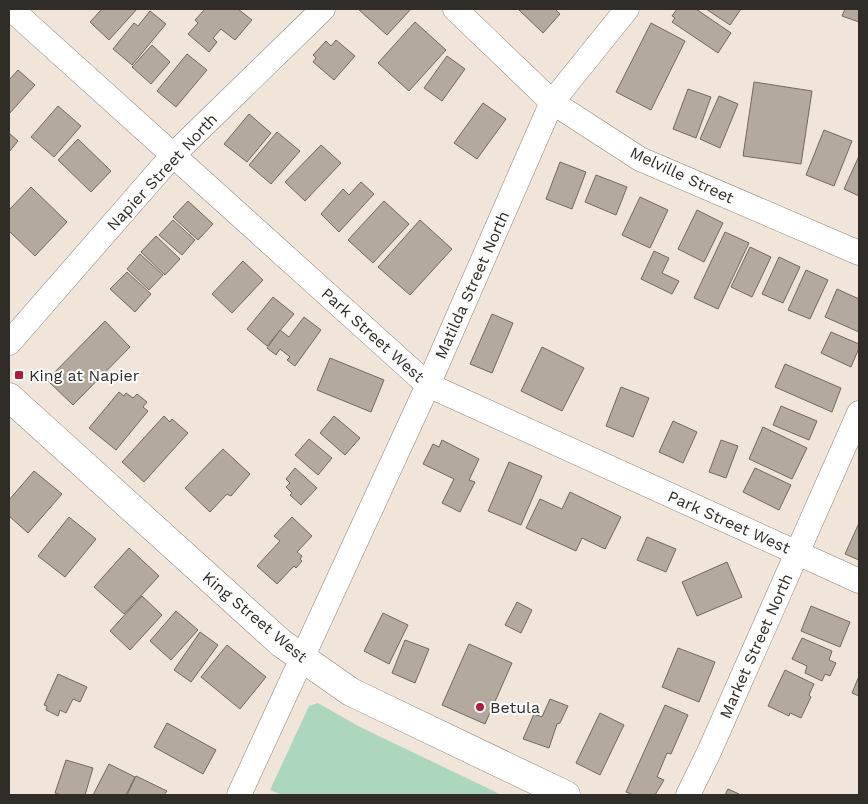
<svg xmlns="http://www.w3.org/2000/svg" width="868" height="804" font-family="'Work Sans',sans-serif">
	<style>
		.green { fill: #acd7bd }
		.building { fill: #b3aa9d; stroke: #72695d }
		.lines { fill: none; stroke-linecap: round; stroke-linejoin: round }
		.minor-casing { stroke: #8e8478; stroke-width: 25 }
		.primary-casing { stroke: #8e8478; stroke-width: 29 }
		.minor { stroke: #fff; stroke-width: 24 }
		.primary { stroke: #fff; stroke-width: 28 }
		.poi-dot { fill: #af1b3c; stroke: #fff; stroke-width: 2 }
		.labels { text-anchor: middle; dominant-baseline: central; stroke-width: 4; stroke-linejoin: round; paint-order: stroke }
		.street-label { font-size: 16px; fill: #302c27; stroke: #fff }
		.poi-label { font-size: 16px; fill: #302c27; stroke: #fff; text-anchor: start }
	</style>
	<rect width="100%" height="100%" fill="#f1e5d9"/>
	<path class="green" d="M318,703L358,726L502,795H282L270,790L309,706Z"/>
	<g class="building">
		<path d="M102,9H137L109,40L90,22Z"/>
		<path d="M205,9H238L252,20L235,40L221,29L213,38L217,42L209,52L188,34L198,23L195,20Z"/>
		<path d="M358,9H411L387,35Z"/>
		<path d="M518,9H555L560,14L543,33Z"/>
		<path d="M677,9H696L731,33L718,53L672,22L675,18L672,16Z"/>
		<path d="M706,9H741L730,25Z"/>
		<path d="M845,9H859V22L842,16Z"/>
		<path d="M150,11L166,24L132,65L113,49L134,23L138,26Z"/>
		<path d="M415,22L446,50L409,91L378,63Z"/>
		<path d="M651,23L685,41L651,110L616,92Z"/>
		<path d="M336,40L355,56L334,80L313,62L316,58L313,55L326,41L331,46Z"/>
		<path d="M152,45L170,62L151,84L132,67Z"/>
		<path d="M187,54L207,70L176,107L157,91Z"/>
		<path d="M447,56L465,69L442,101L424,88Z"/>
		<path d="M18,70L35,85L9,114V80Z"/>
		<path d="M754,82L812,91L801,164L743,156Z"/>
		<path d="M688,89L711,97L696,138L673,129Z"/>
		<path d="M719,96L738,104L720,148L700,139Z"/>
		<path d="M483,103L506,119L477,159L454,143Z"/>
		<path d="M58,106L81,126L54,157L31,137Z"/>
		<path d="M249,114L271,133L247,162L224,144Z"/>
		<path d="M824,130L852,141L834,186L806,175Z"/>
		<path d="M277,132L300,151L271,184L249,165Z"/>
		<path d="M9,133L18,141L9,152Z"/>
		<path d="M78,139L111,171L91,192L58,160Z"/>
		<path d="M321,145L341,163L305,201L285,182Z"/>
		<path d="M859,156V196L844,189Z"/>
		<path d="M560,162L586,172L572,209L546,199Z"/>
		<path d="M596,175L627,187L616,215L585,202Z"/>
		<path d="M361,182L374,194L339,232L321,214L343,189L349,195Z"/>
		<path d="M31,187L67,222L35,256L9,231V210Z"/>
		<path d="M640,197L668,210L650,248L622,235Z"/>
		<path d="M188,201L213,224L198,240L173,217Z"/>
		<path d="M384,201L409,224L373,263L348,240Z"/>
		<path d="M697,210L723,223L704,262L678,249Z"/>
		<path d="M173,220L195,240L182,255L159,235Z"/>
		<path d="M420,220L452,249L410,295L378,267Z"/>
		<path d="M725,232L749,243L718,309L694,298Z"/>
		<path d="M156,236L180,259L165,275L141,252Z"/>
		<path d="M750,247L771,257L752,297L731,287Z"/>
		<path d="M654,251L669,258L662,273L679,281L672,294L641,279Z"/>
		<path d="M140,254L163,275L149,290L127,269Z"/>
		<path d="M779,257L800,267L783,303L762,294Z"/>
		<path d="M243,261L263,280L232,313L212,294Z"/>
		<path d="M806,270L828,280L810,319L788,310Z"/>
		<path d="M127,272L151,294L135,312L110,289Z"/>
		<path d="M837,289L859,299V332L825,317Z"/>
		<path d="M273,297L294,314L267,346L247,329Z"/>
		<path d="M492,314L513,323L492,373L470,364Z"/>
		<path d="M304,317L321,330L295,366L287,360L290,357L280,349L276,355L267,348L280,330L289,337Z"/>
		<path d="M105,321L130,347L73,405L47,380Z"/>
		<path d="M831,332L859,344V348L851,367L821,353Z"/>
		<path d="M542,347L584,368L562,411L521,391Z"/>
		<path d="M330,358L384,380L371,412L317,390Z"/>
		<path d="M785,364L841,388L832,412L775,387Z"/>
		<path d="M621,387L649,398L633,437L606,426Z"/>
		<path d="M119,392L124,396L126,393L133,398L137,394L147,402L143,407L148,411L116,450L89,428Z"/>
		<path d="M781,406L817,421L809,440L773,425Z"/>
		<path d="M164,416L170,422L172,419L188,433L144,482L122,462Z"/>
		<path d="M334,416L360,438L345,455L320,433Z"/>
		<path d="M673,421L697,432L683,463L659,452Z"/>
		<path d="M763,427L807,448L792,479L749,459Z"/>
		<path d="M309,439L332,458L318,475L295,455Z"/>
		<path d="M442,440L479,459L469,480L475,482L460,512L442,503L454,479L423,464L433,444L439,447Z"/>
		<path d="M721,440L738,446L726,478L709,472Z"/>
		<path d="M223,449L250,474L231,496L227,494L210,512L185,488Z"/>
		<path d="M509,462L542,476L521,525L488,511Z"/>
		<path d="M295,468L317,488L301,505L290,495L292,493L286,487L290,483L286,479Z"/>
		<path d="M755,468L791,485L779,510L743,492Z"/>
		<path d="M34,471L62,494L28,533L9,516V500Z"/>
		<path d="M570,492L621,517L605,549L582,538L576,551L526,528L540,499L562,509Z"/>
		<path d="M69,517L96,539L65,577L38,556Z"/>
		<path d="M292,517L312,536L297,552L302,556L300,559L302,561L296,568L294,566L277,584L257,566L280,541L274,536Z"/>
		<path d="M859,523V560L845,554Z"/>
		<path d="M647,537L676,549L666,572L637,560Z"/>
		<path d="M129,548L159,576L124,614L94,587Z"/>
		<path d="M727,562L742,597L697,616L682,582Z"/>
		<path d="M142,596L162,615L130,650L110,631Z"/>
		<path d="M517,602L532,610L521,633L505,625Z"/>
		<path d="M811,606L850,622L840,647L801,631Z"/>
		<path d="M176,611L198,630L171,660L150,641Z"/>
		<path d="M383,613L408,625L389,664L364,651Z"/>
		<path d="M200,632L218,645L191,682L174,670Z"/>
		<path d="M802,638L832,651L829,660L836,663L830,676L825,674L822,681L805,673L807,666L792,659Z"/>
		<path d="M405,640L429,649L415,683L392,673Z"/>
		<path d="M469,644L512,663L485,724L442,705Z"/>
		<path d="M227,645L266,677L240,709L201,677Z"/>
		<path d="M678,648L715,662L699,702L662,687Z"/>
		<path d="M785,670L814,684L809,695L811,697L801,718L790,713L789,716L768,706Z"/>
		<path d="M58,674L87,687L80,702L73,699L66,713L60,710L58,716L46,710L47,706L44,705Z"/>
		<path d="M859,676V696L852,693Z"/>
		<path d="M550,699L568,706L560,723L557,724L549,748L523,739L534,714L542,717Z"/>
		<path d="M665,705L688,715L671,754L667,753L657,777L664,780L655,795H634L626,792Z"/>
		<path d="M600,713L624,725L600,775L576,763Z"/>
		<path d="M167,723L216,750L203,774L154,747Z"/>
		<path d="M66,760L93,768L85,795H62L55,793Z"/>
		<path d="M109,764L135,777L126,795H93Z"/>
		<path d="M136,776L167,791L164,795H127Z"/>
		<path d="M728,789L739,794V795H725Z"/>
	</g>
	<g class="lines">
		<defs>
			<g id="minor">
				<path d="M11,9L428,385L859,581"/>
				<path d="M455,9L552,102L640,159L859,253"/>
				<path d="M9,343L173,155L323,9"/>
				<path d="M239,795L428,385L552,102L627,9"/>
				<path d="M688,795L709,752L859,413"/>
			</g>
			<path id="primary" d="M9,397L281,643L351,692L566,795"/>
		</defs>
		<use href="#minor" class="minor-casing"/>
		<use href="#primary" class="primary-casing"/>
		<use href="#minor" class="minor"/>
		<use href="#primary" class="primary"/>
	</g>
	<g class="poi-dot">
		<rect x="14" y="370" width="10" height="10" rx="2.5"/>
		<circle cx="480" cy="707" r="5"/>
	</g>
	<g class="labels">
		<g class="street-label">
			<text transform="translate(162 172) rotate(-47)">Napier Street North</text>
			<text transform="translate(682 175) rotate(25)">Melville Street</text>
			<text transform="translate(472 285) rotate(-66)">Matilda Street North</text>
			<text transform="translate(373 335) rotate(42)">Park Street West</text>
			<text transform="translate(729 522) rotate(24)">Park Street West</text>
			<text transform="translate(255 617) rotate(40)">King Street West</text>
			<text transform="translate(756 646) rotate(-66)">Market Street North</text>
		</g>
		<g class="poi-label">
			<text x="29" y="375">King at Napier</text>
			<text x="490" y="707">Betula</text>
		</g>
	</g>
	<rect width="868" height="804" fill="none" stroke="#302c27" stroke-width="20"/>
</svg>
